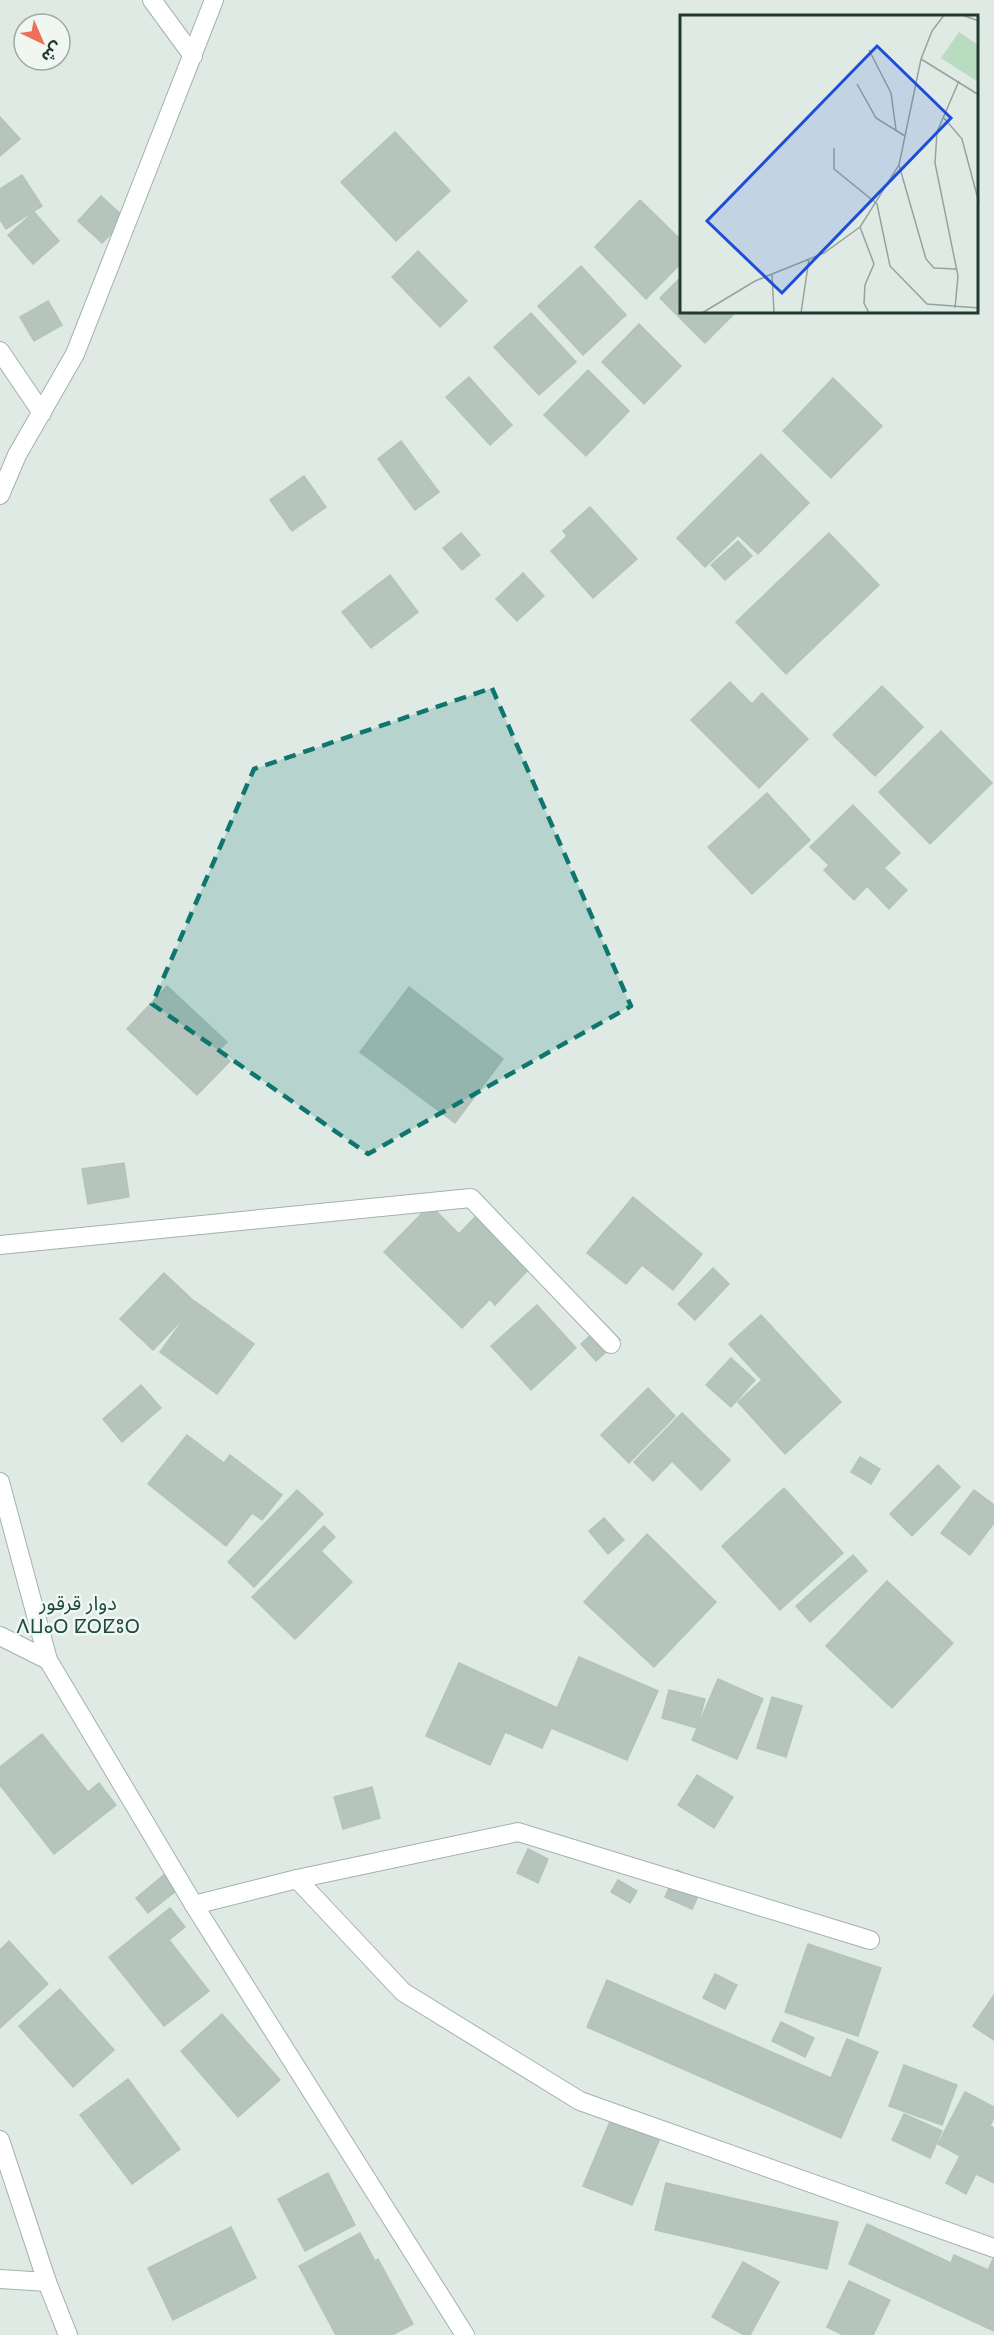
<svg xmlns="http://www.w3.org/2000/svg" width="994" height="2335" font-family="'Public Sans','Noto Sans Arabic','Noto Sans Tifinagh',sans-serif">
	<style>
		.building { fill: #b5c5bd; stroke: #b2c4bb; stroke-width: 1.5 }
		.lines { fill: none; stroke-linecap: round; stroke-linejoin: round }
		.street-casing { stroke: #a3b2ab; stroke-width: 20 }
		.street { stroke: #fff; stroke-width: 18 }
		.marked { fill: #0f766e; fill-opacity: 0.2; stroke: #0f766e; stroke-width: 4.5; stroke-dasharray: 12 8; stroke-linejoin: round }
		.labels { text-anchor: middle; dominant-baseline: central; stroke-width: 5; stroke-linejoin: round; paint-order: stroke }
		.quarter-label { font-size: 20px; fill: #1d4c3c; stroke: #f0f7f3 }
		.inset-road { fill: none; stroke: #94a49d; stroke-width: 1.5 }
		.view { fill: #1d4ed8; fill-opacity: 0.15; stroke: #1d4ed8; stroke-width: 3 }
		.inset-edge { fill: none; stroke: #213a31; stroke-width: 3 }
	</style>
	<rect width="100%" height="100%" fill="#e0eae5"/>
	<g class="building">
		<path d="M0,117L20,139L0,156Z"/>
		<path d="M395,132L450,191L396,241L341,182Z"/>
		<path d="M22,175L42,206L6,229L0,220V189Z"/>
		<path d="M101,196L126,219L102,243L78,221Z"/>
		<path d="M640,200L682,241V262L646,299L595,247Z"/>
		<path d="M34,212L59,241L33,264L8,235Z"/>
		<path d="M418,251L467,301L440,327L392,277Z"/>
		<path d="M581,266L626,315L583,355L538,306Z"/>
		<path d="M682,276V312H736L705,343L660,298Z"/>
		<path d="M48,301L62,325L34,341L20,317Z"/>
		<path d="M531,313L576,362L539,395L494,347Z"/>
		<path d="M639,324L681,366L644,404L602,362Z"/>
		<path d="M588,370L629,411L586,456L544,415Z"/>
		<path d="M469,377L512,425L490,445L446,397Z"/>
		<path d="M833,378L882,426L831,478L783,431Z"/>
		<path d="M401,441L439,492L415,510L378,459Z"/>
		<path d="M761,454L809,503L758,554L738,535L705,567L677,538Z"/>
		<path d="M304,476L326,507L292,531L270,500Z"/>
		<path d="M590,507L637,559L593,598L551,551L567,536L563,531Z"/>
		<path d="M461,533L480,555L462,570L443,548Z"/>
		<path d="M829,533L879,585L786,674L736,622Z"/>
		<path d="M738,541L752,556L725,580L711,565Z"/>
		<path d="M523,573L544,596L517,621L496,599Z"/>
		<path d="M390,575L418,612L371,648L342,612Z"/>
		<path d="M730,682L752,704L762,693L808,739L759,788L691,720Z"/>
		<path d="M882,686L923,727L875,776L833,735Z"/>
		<path d="M941,731L992,783L930,844L879,792Z"/>
		<path d="M767,793L810,840L752,894L708,847Z"/>
		<path d="M853,805L900,853L884,868L907,890L889,909L867,886L854,900L824,870L829,865L810,847Z"/>
		<path d="M167,986L227,1042L219,1050L230,1061L197,1095L127,1029Z"/>
		<path d="M409,987L503,1059L455,1123L360,1052Z"/>
		<path d="M124,1163L129,1197L88,1204L82,1169Z"/>
		<path d="M633,1197L702,1254L673,1290L642,1265L626,1284L587,1253Z"/>
		<path d="M430,1205L459,1234L475,1217L529,1269L495,1305L490,1299L462,1328L384,1252Z"/>
		<path d="M713,1268L729,1284L695,1320L678,1304Z"/>
		<path d="M164,1273L197,1304L153,1350L120,1319Z"/>
		<path d="M196,1302L254,1344L217,1394L160,1352Z"/>
		<path d="M537,1305L576,1348L531,1390L491,1346Z"/>
		<path d="M761,1315L841,1402L785,1454L738,1402L762,1380L729,1344Z"/>
		<path d="M604,1323L620,1340L596,1361L581,1344Z"/>
		<path d="M731,1358L755,1380L731,1407L706,1385Z"/>
		<path d="M141,1385L161,1408L122,1442L103,1419Z"/>
		<path d="M648,1388L675,1416L629,1463L601,1435Z"/>
		<path d="M682,1413L730,1460L701,1490L672,1461L653,1481L634,1462Z"/>
		<path d="M187,1435L224,1463L230,1455L282,1495L262,1520L252,1513L226,1546L148,1484Z"/>
		<path d="M860,1457L880,1469L871,1484L851,1472Z"/>
		<path d="M938,1465L960,1487L912,1536L890,1514Z"/>
		<path d="M784,1488L843,1553L780,1610L722,1546Z"/>
		<path d="M297,1490L323,1514L254,1587L228,1562Z"/>
		<path d="M974,1490L994,1505V1523L970,1555L941,1533Z"/>
		<path d="M604,1518L624,1540L608,1554L589,1531Z"/>
		<path d="M324,1526L335,1537L321,1551L352,1582L295,1639L252,1597Z"/>
		<path d="M647,1534L716,1602L654,1667L584,1602Z"/>
		<path d="M853,1555L867,1571L810,1622L796,1606Z"/>
		<path d="M887,1581L953,1643L892,1708L826,1646Z"/>
		<path d="M579,1657L658,1691L627,1760L549,1727Z"/>
		<path d="M459,1663L560,1709L542,1748L505,1732L490,1765L426,1736Z"/>
		<path d="M718,1679L763,1699L737,1759L692,1740Z"/>
		<path d="M669,1690L705,1699L697,1728L662,1718Z"/>
		<path d="M772,1697L802,1706L786,1757L757,1748Z"/>
		<path d="M42,1734L88,1792L99,1783L116,1805L54,1854L0,1785V1767Z"/>
		<path d="M697,1775L733,1797L714,1828L678,1805Z"/>
		<path d="M372,1787L380,1818L343,1829L334,1797Z"/>
		<path d="M528,1849L548,1859L538,1883L517,1873Z"/>
		<path d="M172,1868L185,1884L148,1913L136,1898Z"/>
		<path d="M677,1870L704,1883L692,1909L665,1897Z"/>
		<path d="M618,1880L637,1891L630,1903L611,1892Z"/>
		<path d="M170,1908L185,1927L169,1940L209,1991L164,2026L109,1957Z"/>
		<path d="M9,1941L48,1984L0,2028V1950Z"/>
		<path d="M808,1944L881,1968L858,2036L785,2012Z"/>
		<path d="M715,1974L737,1985L725,2009L703,1998Z"/>
		<path d="M607,1980L831,2078L847,2039L878,2052L841,2138L587,2027Z"/>
		<path d="M60,1989L114,2050L73,2087L19,2026Z"/>
		<path d="M994,1995V2040L973,2026Z"/>
		<path d="M222,2014L280,2080L238,2117L181,2051Z"/>
		<path d="M781,2022L814,2038L805,2057L772,2041Z"/>
		<path d="M904,2065L957,2085L942,2125L889,2106Z"/>
		<path d="M128,2079L180,2149L132,2184L80,2115Z"/>
		<path d="M965,2092L994,2107V2117L990,2126L994,2128V2183L976,2174L966,2194L946,2183L960,2156L938,2144Z"/>
		<path d="M614,2112L663,2131L632,2205L583,2186Z"/>
		<path d="M904,2114L942,2131L930,2158L892,2140Z"/>
		<path d="M328,2173L355,2225L305,2251L278,2199Z"/>
		<path d="M666,2183L838,2222L827,2269L655,2230Z"/>
		<path d="M867,2224L951,2263L954,2255L988,2270L994,2257V2331L849,2264Z"/>
		<path d="M231,2227L256,2278L173,2320L148,2268Z"/>
		<path d="M360,2233L375,2261L378,2259L413,2324L392,2335H336L299,2266Z"/>
		<path d="M743,2262L779,2282L750,2335H744L712,2317Z"/>
		<path d="M849,2281L890,2300L873,2335H843L827,2327Z"/>
	</g>
	<g class="lines">
		<defs>
			<g id="street">
				<path d="M152,0L193,56"/>
				<path d="M0,351L42,413"/>
				<path d="M0,495L17,455L75,354L214,0"/>
				<path d="M0,1245L471,1198L611,1344"/>
				<path d="M0,1482L48,1660L194,1905L465,2335"/>
				<path d="M0,1636L48,1660"/>
				<path d="M297,1879L403,1992L580,2101L994,2248"/>
				<path d="M194,1905L297,1879L518,1832L870,1940"/>
				<path d="M0,2140L47,2282L68,2335"/>
				<path d="M0,2279L47,2282"/>
			</g>
		</defs>
		<use href="#street" class="street-casing"/>
		<use href="#street" class="street"/>
	</g>
	<path class="marked" d="M492,688L631,1006L368,1154L152,1004L254,769Z"/>
	<g class="labels">
		<g class="quarter-label">
			<text x="78" y="1603">دوار قرقور<tspan x="78" dy="23">ⴷⵡⴰⵔ ⵇⵔⵇⵓⵔ</tspan></text>
		</g>
	</g>
	<g transform="translate(680 15)">
		<rect width="298" height="298" fill="#e0eae5"/>
		<path d="M279,17L298,30V67L261,43Z" fill="#b9dbbf"/>
		<path class="inset-road" d="M282,0L299,6M189,35L211,78L216,115M241,44L299,80M177,69L196,103L225,121M264,103L282,124L299,188M154,133V154L197,189L210,251L247,289L299,293M219,150L246,244L254,253L276,254M92,260L94,298M275,293L278,261L255,148L257,117L279,66M22,298L75,266L144,238L180,212M121,298L129,244M189,298L184,288L185,270L194,249L180,212L219,150L241,44L252,16L264,0"/>
		<path class="view" d="M197,31L271,103L102,278L27,206Z"/>
		<rect width="298" height="298" class="inset-edge"/>
	</g>
	<g transform="translate(42 42) rotate(136)"><circle r="28" fill="#f0f7f3" stroke="#9daba5" stroke-width="1.5"/>
	<path d="M0-4.5L10 22L0 15L-10 22Z" fill="#ef7059"/>
	<text y="-9" font-size="16" font-weight="bold" text-anchor="middle" fill="#213a31">ش</text>
	</g>
</svg>
